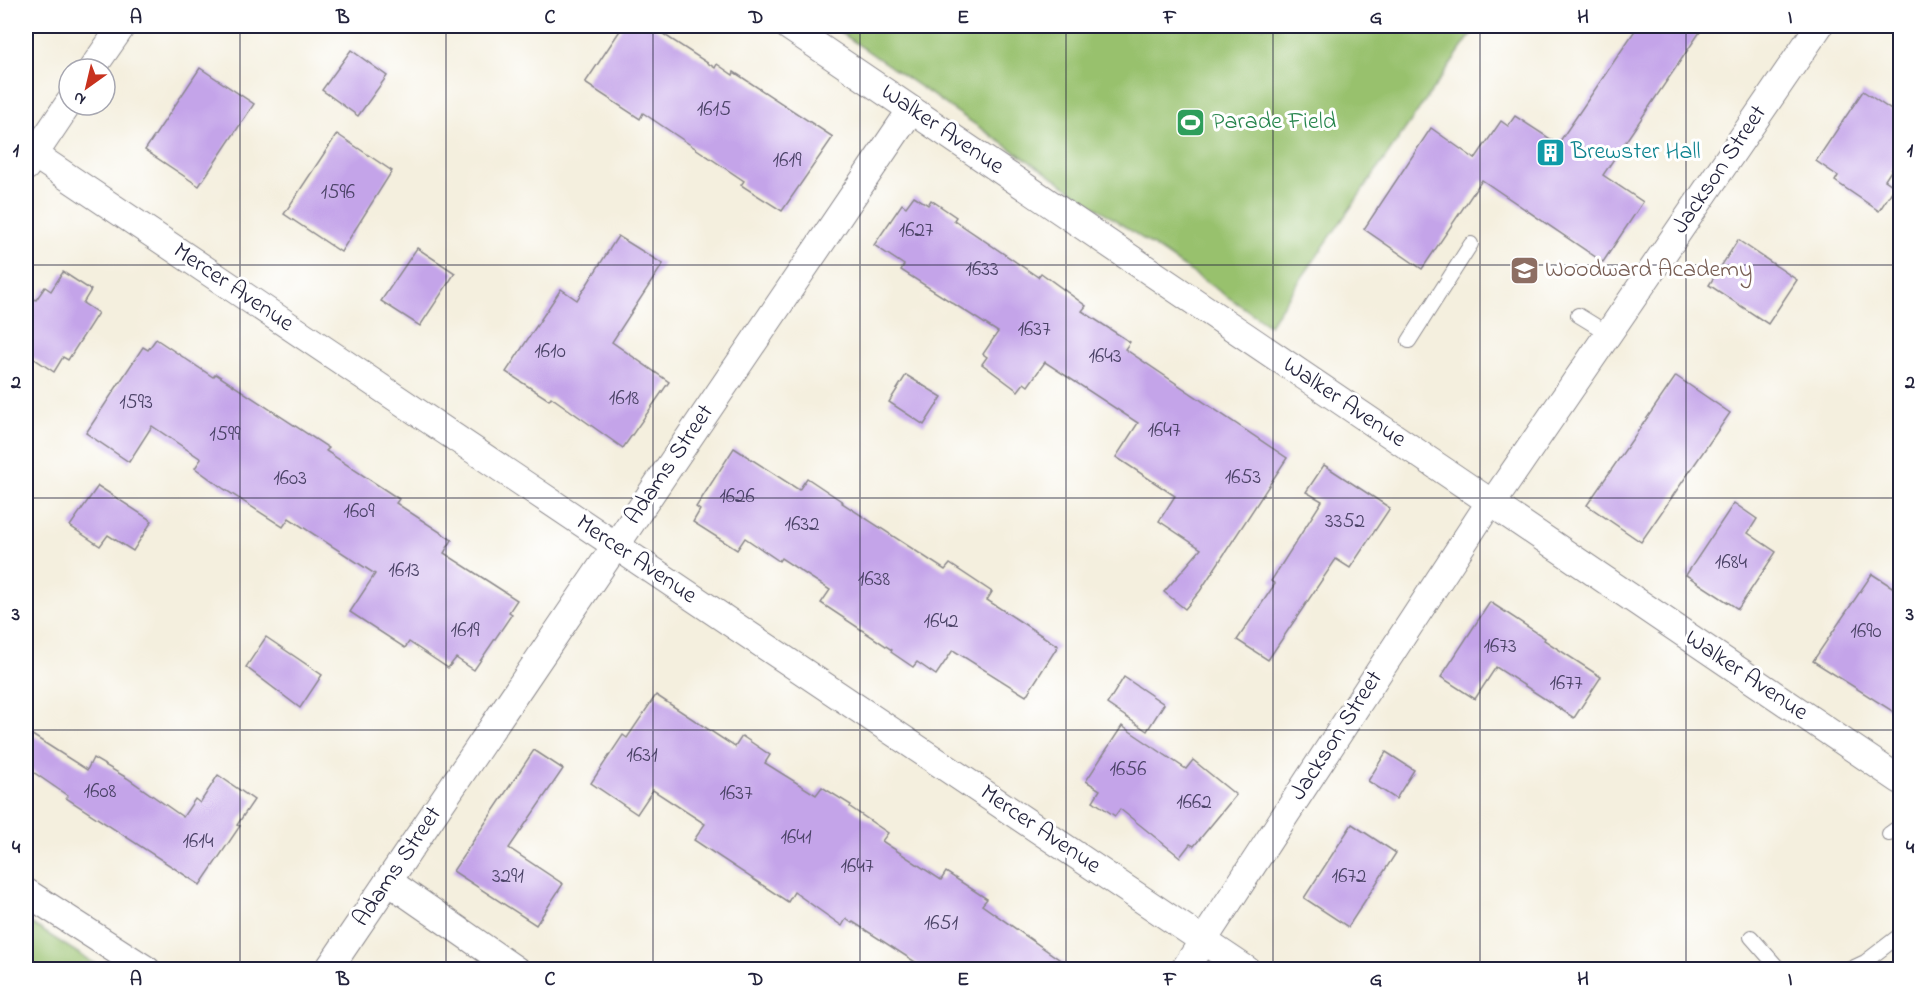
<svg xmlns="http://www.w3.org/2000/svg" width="1926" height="995" font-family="'Indie Flower',sans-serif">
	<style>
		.green { fill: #98c16d; stroke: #5d7254; stroke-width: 1.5 }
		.building { fill: #c4a4e9 }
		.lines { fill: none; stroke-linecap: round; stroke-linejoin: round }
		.service-casing { stroke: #8b888c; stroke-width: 16 }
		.minor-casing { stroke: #8b888c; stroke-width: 29 }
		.service { stroke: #fff; stroke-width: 14 }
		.minor { stroke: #fff; stroke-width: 27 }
		.grid { fill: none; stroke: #22223b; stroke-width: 1.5; stroke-opacity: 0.55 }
		.labels { text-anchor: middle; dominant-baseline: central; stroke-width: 6; stroke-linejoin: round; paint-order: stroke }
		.number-label { font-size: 21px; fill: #4a4266 }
		.leisure-label { font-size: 24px; fill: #27864d; stroke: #fff; text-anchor: start }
		.street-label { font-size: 24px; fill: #22223b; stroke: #fff }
		.culture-label { font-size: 24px; fill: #0d838f; stroke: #fff; text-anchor: start }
		.education-label { font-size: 24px; fill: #785e54; stroke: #fff; text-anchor: start }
		.neatline { fill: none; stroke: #22223b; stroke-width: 2 }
		.grid-label { font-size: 20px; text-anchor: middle; font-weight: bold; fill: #22223b }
	</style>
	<rect width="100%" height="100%" fill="#fff"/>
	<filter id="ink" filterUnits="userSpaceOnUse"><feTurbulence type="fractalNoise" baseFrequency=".0167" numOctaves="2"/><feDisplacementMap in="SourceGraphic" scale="12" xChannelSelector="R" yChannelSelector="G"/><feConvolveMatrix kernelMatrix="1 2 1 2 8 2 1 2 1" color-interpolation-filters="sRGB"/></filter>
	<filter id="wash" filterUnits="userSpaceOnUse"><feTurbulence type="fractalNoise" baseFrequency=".008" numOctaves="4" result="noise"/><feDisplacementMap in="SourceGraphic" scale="24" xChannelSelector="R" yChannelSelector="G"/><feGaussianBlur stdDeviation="1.35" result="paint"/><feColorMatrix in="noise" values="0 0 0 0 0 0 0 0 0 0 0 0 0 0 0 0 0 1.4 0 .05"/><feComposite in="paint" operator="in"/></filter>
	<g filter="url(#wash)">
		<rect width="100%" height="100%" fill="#f4efde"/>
		<g class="green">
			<path d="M831,26H1477L1269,325Z"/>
			<path d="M26,920L103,969H26Z"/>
		</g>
		<g id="blocks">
			<g class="building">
				<path d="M623,26H651L715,68L717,64L733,75L734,72L833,137L782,211L741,185L744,181L643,113L640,119L585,83Z"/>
				<path d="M1638,26H1704L1603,175L1643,202L1603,262L1482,180L1422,269L1364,229L1431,128L1475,159L1501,121L1508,126L1515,116L1558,144Z"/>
				<path d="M351,50L387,76L358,116L322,90Z"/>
				<path d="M200,68L254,104L199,186L145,150Z"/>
				<path d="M1863,91L1900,116V157L1885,180L1895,187L1879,211L1835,181L1838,176L1816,161Z"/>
				<path d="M337,134L392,171L341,252L284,214Z"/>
				<path d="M914,196L928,205L931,200L956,217L954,220L1038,277L1041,273L1086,306L1082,311L1130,342L1125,349L1287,458L1200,591L1185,609L1164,592L1201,549L1159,521L1175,496L1116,457L1138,423L1045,362L1028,386L1024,383L1018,391L982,364L987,357L983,354L998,332L901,270L904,265L874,245L902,204L906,207Z"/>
				<path d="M618,236L663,264L612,342L669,382L623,448L551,397L549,400L506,372L561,289L577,300Z"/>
				<path d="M1738,240L1797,280L1768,324L1709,285Z"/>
				<path d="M417,248L455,273L420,326L381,301Z"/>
				<path d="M63,272L91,290L83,303L98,313L68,360L63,357L54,372L26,353V293L36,300L45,287L51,291Z"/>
				<path d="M156,339L213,377L216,374L329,448L326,451L399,499L396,503L452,540L444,553L517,600L509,612L512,614L474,670L456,658L448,668L409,642L405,648L350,612L375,574L289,518L283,527L224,489L195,468L201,459L152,426L129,462L86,433L143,347L148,350Z"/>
				<path d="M906,375L942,397L924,425L889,402Z"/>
				<path d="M1676,376L1730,413L1641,542L1587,505Z"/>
				<path d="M734,448L799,490L807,478L843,502L842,503L945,570L950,564L992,592L987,600L1058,646L1026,696L953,650L936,675L917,662L913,667L891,652L892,650L821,603L830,590L781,558L779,561L745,538L737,550L693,522L700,510L696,507Z"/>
				<path d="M1324,465L1390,508L1350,568L1336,559L1268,660L1237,640L1275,584L1271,581L1322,501L1306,492Z"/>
				<path d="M98,486L152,521L133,551L108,535L100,546L70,526Z"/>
				<path d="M1734,503L1757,519L1748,533L1776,552L1738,609L1686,575Z"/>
				<path d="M1872,574L1900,592V716L1813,661Z"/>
				<path d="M1490,602L1545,638L1544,640L1601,677L1574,718L1496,667L1475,699L1441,677Z"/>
				<path d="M266,637L322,675L300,708L246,667Z"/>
				<path d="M1124,677L1164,704L1147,731L1107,704Z"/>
				<path d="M656,695L735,747L742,736L770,755L765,763L816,795L822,787L851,805L850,807L888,833L882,841L941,880L946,872L987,899L982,905L1073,969H926L853,922L852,923L846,919L842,926L794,892L788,902L694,840L705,824L653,790L637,814L591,783L623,735L627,738Z"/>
				<path d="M1122,726L1186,769L1193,760L1236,795L1194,846L1190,844L1180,857L1120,809L1115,816L1093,801L1100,790L1086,781Z"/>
				<path d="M26,731L87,770L93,758L127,778L183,817L195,799L200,803L218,775L254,800L237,825L240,826L200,885L66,798L68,796L26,767Z"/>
				<path d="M534,750L563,769L509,848L563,884L536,925L453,871Z"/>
				<path d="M1386,752L1414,770L1396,799L1368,781Z"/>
				<path d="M1352,824L1396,853L1348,927L1304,898Z"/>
			</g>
		</g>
	</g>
	<g filter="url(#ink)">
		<use href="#blocks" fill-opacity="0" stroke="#8b888c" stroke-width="1.5"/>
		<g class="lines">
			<defs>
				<g id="service">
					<path d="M1578,315L1609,334"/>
					<path d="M1409,341L1471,244"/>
					<path d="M1889,834L1900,826"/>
					<path d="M1751,937L1780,970"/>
					<path d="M1848,970L1865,962L1900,935"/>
				</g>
				<g id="minor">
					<path d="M788,26L1900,780"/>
					<path d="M92,69L122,26"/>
					<path d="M26,149L1247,970"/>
					<path d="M26,167L69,103"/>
					<path d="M1500,492L1819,26"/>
					<path d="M388,881L516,970"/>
					<path d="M26,892L147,970"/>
					<path d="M328,970L911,110"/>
					<path d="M1184,970L1490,502"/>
				</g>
			</defs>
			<use href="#service" class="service-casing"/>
			<use href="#minor" class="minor-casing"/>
			<use href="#service" class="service"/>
			<use href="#minor" class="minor"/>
		</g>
	</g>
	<path class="grid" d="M240,26V970M446,26V970M653,26V970M860,26V970M1066,26V970M1273,26V970M1480,26V970M1686,26V970M26,265H1900M26,498H1900M26,730H1900"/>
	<defs>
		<symbol id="stadium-square" viewBox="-11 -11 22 22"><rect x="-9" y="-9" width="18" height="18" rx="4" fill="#2e9e5b" stroke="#fff"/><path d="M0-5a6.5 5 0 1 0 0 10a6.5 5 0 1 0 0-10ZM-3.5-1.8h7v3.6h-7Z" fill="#fff"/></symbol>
		<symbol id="building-square" viewBox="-11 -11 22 22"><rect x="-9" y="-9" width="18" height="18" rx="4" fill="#0f9aa8" stroke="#fff"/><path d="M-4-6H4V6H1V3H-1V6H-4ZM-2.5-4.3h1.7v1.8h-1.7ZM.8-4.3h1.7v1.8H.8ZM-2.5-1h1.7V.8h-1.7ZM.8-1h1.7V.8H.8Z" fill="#fff"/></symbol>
		<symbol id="school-square" viewBox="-11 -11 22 22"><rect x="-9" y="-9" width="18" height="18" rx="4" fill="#8d6e63" stroke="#fff"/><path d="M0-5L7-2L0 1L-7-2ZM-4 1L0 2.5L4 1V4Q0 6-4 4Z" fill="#fff"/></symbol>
	</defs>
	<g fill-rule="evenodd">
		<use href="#stadium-square" x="1174" y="106" width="33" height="33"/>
		<use href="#building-square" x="1534" y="136" width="33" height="33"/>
		<use href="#school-square" x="1508" y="254" width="33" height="33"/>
	</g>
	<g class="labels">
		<g class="number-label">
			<text x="714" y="110">1615</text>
			<text x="787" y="161">1619</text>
			<text x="338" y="193">1596</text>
			<text x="916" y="231">1627</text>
			<text x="982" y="270">1633</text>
			<text x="1034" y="330">1637</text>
			<text x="550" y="352">1610</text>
			<text x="1105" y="357">1643</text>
			<text x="624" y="399">1618</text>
			<text x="136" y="403">1593</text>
			<text x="1164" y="431">1647</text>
			<text x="225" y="435">1599</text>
			<text x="1243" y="478">1653</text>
			<text x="290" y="479">1603</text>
			<text x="737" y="497">1626</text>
			<text x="359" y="512">1609</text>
			<text x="1345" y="522">3352</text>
			<text x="802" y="525">1632</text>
			<text x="1731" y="563">1684</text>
			<text x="404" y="571">1613</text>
			<text x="874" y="580">1638</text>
			<text x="941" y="622">1642</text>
			<text x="465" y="631">1619</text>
			<text x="1866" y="632">1690</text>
			<text x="1500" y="647">1673</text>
			<text x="1566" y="684">1677</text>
			<text x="642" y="756">1631</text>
			<text x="1128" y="770">1656</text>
			<text x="100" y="792">1608</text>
			<text x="736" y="794">1637</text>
			<text x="1194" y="803">1662</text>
			<text x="796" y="838">1641</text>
			<text x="198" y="842">1614</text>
			<text x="857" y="867">1647</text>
			<text x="508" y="877">3291</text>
			<text x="1349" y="877">1672</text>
			<text x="941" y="924">1651</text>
		</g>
		<g class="leisure-label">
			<text x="1212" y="122">Parade Field</text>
		</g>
		<g class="street-label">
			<text transform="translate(942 130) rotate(34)">Walker Avenue</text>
			<text transform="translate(1720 170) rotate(-56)">Jackson Street</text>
			<text transform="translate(233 288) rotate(34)">Mercer Avenue</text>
			<text transform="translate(1344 403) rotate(34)">Walker Avenue</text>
			<text transform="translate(670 465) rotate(-56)">Adams Street</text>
			<text transform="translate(636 560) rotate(34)">Mercer Avenue</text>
			<text transform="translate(1746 676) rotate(34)">Walker Avenue</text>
			<text transform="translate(1337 736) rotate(-57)">Jackson Street</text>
			<text transform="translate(1040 830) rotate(34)">Mercer Avenue</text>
			<text transform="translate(398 867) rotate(-56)">Adams Street</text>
		</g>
		<g class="culture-label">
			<text x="1571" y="152">Brewster Hall</text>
		</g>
		<g class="education-label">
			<text x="1545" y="270">Woodward Academy</text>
		</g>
	</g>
	<rect width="1926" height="995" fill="none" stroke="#fff" stroke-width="66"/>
	<g transform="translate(87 87) rotate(214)"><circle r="28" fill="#ffffff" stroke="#a7a7b1" stroke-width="1.5"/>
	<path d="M0-4.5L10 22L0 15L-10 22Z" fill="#c8321e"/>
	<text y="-9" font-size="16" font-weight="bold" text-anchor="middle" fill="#22223b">N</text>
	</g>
	<rect x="33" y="33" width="1860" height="929" class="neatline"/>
	<g class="grid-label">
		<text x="136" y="23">A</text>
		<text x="343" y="23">B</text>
		<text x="550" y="23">C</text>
		<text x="756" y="23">D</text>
		<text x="963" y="23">E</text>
		<text x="1170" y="23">F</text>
		<text x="1376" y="23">G</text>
		<text x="1583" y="23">H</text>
		<text x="1790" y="23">I</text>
		<text x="16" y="156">1</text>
		<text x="1910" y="156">1</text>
		<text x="16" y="388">2</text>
		<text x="1910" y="388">2</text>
		<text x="16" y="620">3</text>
		<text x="1910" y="620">3</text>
		<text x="16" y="853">4</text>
		<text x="1910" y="853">4</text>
		<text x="136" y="985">A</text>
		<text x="343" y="985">B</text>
		<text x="550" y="985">C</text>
		<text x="756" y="985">D</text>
		<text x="963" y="985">E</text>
		<text x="1170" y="985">F</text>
		<text x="1376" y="985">G</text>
		<text x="1583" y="985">H</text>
		<text x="1790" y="985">I</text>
	</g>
</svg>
